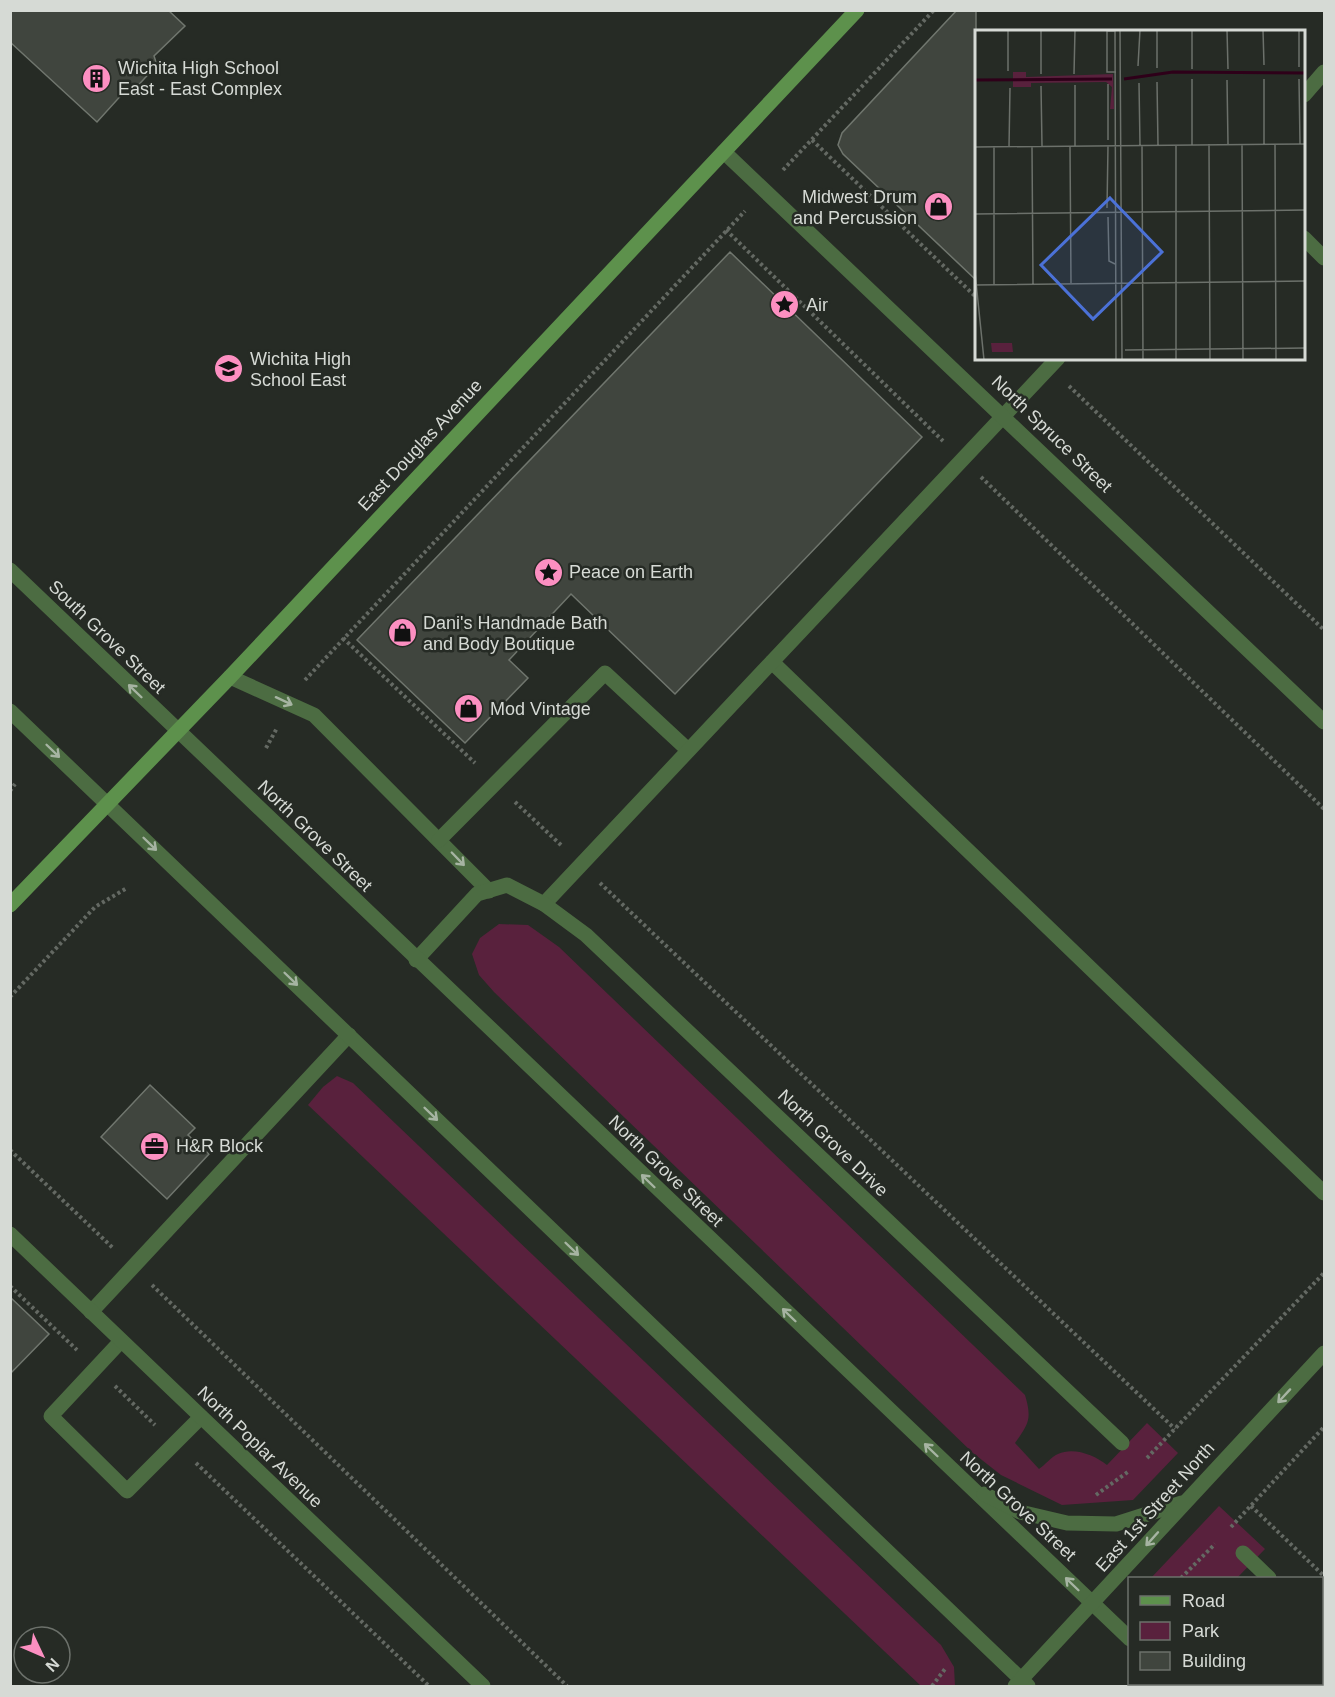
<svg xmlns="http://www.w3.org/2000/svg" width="1335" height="1697" font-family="Arial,sans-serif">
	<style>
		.green { fill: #59213d }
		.building { fill: #40453e; stroke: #70766e; stroke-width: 1.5 }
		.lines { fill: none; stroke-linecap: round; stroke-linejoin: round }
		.path { stroke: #646963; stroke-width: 4; stroke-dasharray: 3 3; stroke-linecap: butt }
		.service { stroke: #4c6c42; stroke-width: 15 }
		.minor { stroke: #4c6c42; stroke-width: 15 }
		.tertiary { stroke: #4c6c42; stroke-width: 15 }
		.secondary { stroke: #5d914c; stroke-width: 15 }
		.oneway { stroke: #a6b4a2 }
		.labels { text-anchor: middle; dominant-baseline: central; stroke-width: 5; stroke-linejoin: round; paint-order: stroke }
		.poi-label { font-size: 18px; fill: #d6dad5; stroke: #262b25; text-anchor: start }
		.street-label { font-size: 18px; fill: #d6dad5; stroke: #262b25 }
		.inset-river { fill: none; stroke: #2e0019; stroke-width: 3 }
		.inset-road { fill: none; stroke: #6c716b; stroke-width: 1.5 }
		.view { fill: #4b71d7; fill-opacity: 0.15; stroke: #4b71d7; stroke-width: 3 }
		.inset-edge { fill: none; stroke: #d6dad5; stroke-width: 3 }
	</style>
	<rect width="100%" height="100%" fill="#262b25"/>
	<g class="green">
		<path d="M499,924L528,925L559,947L1025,1395C1032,1419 1029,1423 1015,1443L1039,1469C1045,1465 1051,1457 1058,1454C1074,1447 1094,1455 1107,1465L1147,1423L1178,1453L1133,1500L1062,1505L1001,1475L973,1453L494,992L479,975L472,954L480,938Z"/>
		<path d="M337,1076L353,1083L941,1645L954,1667L955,1686H921L308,1105L323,1087Z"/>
		<path d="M1219,1506L1265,1549L1237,1578H1151Z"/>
	</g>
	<g class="building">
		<path d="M10,10H168L185,26L154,56L157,65L131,93L125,91L97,122L10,42Z"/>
		<path d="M957,10H976V280L843,154L838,145L842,133Z"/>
		<path d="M730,252L922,437L675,694L571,594L509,660L528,678L465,743L357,640Z"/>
		<path d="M150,1085L195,1128L188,1135L209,1154L167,1199L101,1137Z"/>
		<path d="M10,1297L49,1334L10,1374Z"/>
	</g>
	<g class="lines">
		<g class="path">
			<path d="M812,140L976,297"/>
			<path d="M783,170L934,10"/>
			<path d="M726,230L943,441"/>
			<path d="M1069,386L1324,630"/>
			<path d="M981,477L1324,809"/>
			<path d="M343,638L475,763"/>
			<path d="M305,680L745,211"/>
			<path d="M266,748L277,728"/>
			<path d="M10,791L15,784"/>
			<path d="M515,802L562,846"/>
			<path d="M600,883L1175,1429"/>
			<path d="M10,997L95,907L127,888"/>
			<path d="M10,1150L114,1249"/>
			<path d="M152,1285L567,1686"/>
			<path d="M10,1286L77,1350"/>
			<path d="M115,1386L155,1425"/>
			<path d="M1147,1458L1324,1273"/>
			<path d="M196,1463L429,1686"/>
			<path d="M1096,1495L1129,1471"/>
			<path d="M1251,1506L1324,1576"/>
			<path d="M1231,1527L1324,1427"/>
			<path d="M1181,1578L1215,1544"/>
			<path d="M932,1686L945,1669"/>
		</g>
		<g class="service">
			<path d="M1304,95L1324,72"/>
			<path d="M1304,238L1324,258"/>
			<path d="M772,662L1324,1193"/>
			<path d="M230,677L314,715L489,891"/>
			<path d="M439,840L605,673L688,750"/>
			<path d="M544,904L1058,358"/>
			<path d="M91,1312L349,1035"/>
			<path d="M121,1341L51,1416L127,1491L201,1417"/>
		</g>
		<g class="minor">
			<path d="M724,152L1324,722"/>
			<path d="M416,960L477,894L507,885L544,904L586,935L1122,1443"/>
			<path d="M10,1234L483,1686"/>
			<path d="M1243,1553L1269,1578"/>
			<path d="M1322,1630L1324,1632"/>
		</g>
		<g class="tertiary">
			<path d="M10,570L1130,1639"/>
			<path d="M10,711L1028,1686"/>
			<path d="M984,1494L1020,1512L1067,1523L1116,1524L1182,1503"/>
			<path d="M1176,1684L1180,1686"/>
			<path d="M1015,1686L1324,1353"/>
		</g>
		<path class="secondary" d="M10,905L230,677L857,10"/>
	</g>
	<defs><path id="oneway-shaft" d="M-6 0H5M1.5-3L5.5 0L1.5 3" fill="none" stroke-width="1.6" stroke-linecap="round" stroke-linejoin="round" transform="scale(1.5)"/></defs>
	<g class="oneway">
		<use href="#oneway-shaft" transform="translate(135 691) rotate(-136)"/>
		<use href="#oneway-shaft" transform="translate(284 701) rotate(25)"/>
		<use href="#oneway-shaft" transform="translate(53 751) rotate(44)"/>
		<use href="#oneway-shaft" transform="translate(150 844) rotate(44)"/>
		<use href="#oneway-shaft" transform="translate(458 859) rotate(46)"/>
		<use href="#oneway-shaft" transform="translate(291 979) rotate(44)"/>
		<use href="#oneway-shaft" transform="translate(431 1114) rotate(44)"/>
		<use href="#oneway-shaft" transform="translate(648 1181) rotate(-136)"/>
		<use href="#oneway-shaft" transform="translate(572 1249) rotate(44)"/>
		<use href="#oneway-shaft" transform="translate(789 1315) rotate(-136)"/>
		<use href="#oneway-shaft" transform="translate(1284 1396) rotate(133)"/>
		<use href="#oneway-shaft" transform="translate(931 1450) rotate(-136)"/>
		<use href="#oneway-shaft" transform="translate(1152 1539) rotate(132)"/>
		<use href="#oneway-shaft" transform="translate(1072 1584) rotate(-136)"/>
	</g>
	<defs>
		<symbol id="building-disc" viewBox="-11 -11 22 22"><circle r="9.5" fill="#fc8fc1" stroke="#262b25"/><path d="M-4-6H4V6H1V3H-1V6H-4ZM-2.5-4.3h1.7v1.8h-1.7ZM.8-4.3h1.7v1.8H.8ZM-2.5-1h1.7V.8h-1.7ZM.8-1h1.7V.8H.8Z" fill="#111"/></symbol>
		<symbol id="shop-disc" viewBox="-11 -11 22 22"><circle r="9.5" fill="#fc8fc1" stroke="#262b25"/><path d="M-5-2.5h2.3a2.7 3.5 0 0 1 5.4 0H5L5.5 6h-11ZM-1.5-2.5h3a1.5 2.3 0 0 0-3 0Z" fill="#111"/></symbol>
		<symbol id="sight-disc" viewBox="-11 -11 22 22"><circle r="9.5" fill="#fc8fc1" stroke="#262b25"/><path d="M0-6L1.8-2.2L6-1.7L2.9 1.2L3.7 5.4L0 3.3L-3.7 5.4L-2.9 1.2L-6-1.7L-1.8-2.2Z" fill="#111"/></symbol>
		<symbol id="school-disc" viewBox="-11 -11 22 22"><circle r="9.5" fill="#fc8fc1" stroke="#262b25"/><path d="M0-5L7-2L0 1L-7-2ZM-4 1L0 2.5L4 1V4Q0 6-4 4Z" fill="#111"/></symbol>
		<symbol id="office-disc" viewBox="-11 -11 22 22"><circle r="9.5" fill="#fc8fc1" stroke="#262b25"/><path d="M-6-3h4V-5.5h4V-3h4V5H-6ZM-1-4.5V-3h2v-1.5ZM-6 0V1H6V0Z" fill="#111"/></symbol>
	</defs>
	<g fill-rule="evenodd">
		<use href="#building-disc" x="80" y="62" width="33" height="33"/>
		<use href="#shop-disc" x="922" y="190" width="33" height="33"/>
		<use href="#sight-disc" x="768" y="288" width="33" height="33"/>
		<use href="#school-disc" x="212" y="352" width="33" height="33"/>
		<use href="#sight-disc" x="532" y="556" width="33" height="33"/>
		<use href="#shop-disc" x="386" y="616" width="33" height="33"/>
		<use href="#shop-disc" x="452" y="692" width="33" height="33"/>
		<use href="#office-disc" x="138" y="1130" width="33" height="33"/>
	</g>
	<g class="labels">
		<g class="poi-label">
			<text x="118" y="68">Wichita High School<tspan x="118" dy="21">East - East Complex</tspan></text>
			<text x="917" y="197" text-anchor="end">Midwest Drum<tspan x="917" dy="21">and Percussion</tspan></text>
			<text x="806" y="305">Air</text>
			<text x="250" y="359">Wichita High<tspan x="250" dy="21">School East</tspan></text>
			<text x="569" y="572">Peace on Earth</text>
			<text x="423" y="623">Dani's Handmade Bath<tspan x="423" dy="21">and Body Boutique</tspan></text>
			<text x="490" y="709">Mod Vintage</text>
			<text x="176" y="1146">H&amp;R Block</text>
		</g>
		<g class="street-label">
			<text transform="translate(1052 434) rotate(44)">North Spruce Street</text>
			<text transform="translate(420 445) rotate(-47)">East Douglas Avenue</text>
			<text transform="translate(107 637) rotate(44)">South Grove Street</text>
			<text transform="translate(315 836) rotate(44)">North Grove Street</text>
			<text transform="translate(833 1143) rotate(44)">North Grove Drive</text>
			<text transform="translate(666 1171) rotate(44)">North Grove Street</text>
			<text transform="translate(260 1447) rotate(44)">North Poplar Avenue</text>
			<text transform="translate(1018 1506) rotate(43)">North Grove Street</text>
			<text transform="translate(1155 1507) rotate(-48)">East 1st Street North</text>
		</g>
	</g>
	<g transform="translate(975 30)">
		<rect width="330" height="330" fill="#262b25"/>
		<path d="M38,42H51V47L138,44L139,79H135L137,57L131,52L56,53V57H38V51L136,48L38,49ZM37,313L38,322H17L16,313Z" fill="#59213d"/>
		<path class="inset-river" d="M149,49L198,42L330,43M0,50L137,49"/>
		<path class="inset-road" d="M66,0V44M140,0L141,330M145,0L147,330M182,0V38M252,0L253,39M288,0L289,35M324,0V37M140,1H132V42H141M163,36L165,0M217,39V0M33,41V0M99,44L100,0M217,49V115M289,49V114M324,49L325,114M252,50L253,114M182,52L183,115M164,53L165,115M133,54V110M100,55V116M66,56L67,116M234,114L235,330M267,114L268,330M300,114L301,330M167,115L168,330M201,115V330M95,116L96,253M0,117L330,114M19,117V254M34,117L35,58M57,117L58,254M132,178L133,116M0,184L330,180M133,187L134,231L140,234M0,242L9,330M0,255L330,251M150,320L330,318"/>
		<path class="view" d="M135,168L187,222L118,289L66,235Z"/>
		<rect width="330" height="330" class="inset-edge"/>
	</g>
	<rect width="1335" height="1697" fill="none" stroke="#d6dad5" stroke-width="24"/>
	<rect x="1128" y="1577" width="195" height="108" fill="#262b25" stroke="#6c716b" stroke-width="1.5"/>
	<rect x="1140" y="1596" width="30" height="9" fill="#5d914c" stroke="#6c716b" stroke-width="1.5"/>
	<text x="1182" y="1607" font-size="18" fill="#d6dad5">Road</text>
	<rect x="1140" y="1622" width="30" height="18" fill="#59213d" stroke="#6c716b" stroke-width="1.5"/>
	<text x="1182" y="1637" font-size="18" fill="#d6dad5">Park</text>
	<rect x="1140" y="1652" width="30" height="18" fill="#40453e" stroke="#6c716b" stroke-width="1.5"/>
	<text x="1182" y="1667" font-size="18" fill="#d6dad5">Building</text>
	<g transform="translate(42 1655) rotate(134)"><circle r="28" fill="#262b25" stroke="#6c716b" stroke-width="1.5"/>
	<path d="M0-4.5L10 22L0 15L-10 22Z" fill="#fc8fc1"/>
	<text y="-9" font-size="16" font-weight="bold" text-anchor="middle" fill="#d6dad5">N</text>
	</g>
</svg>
